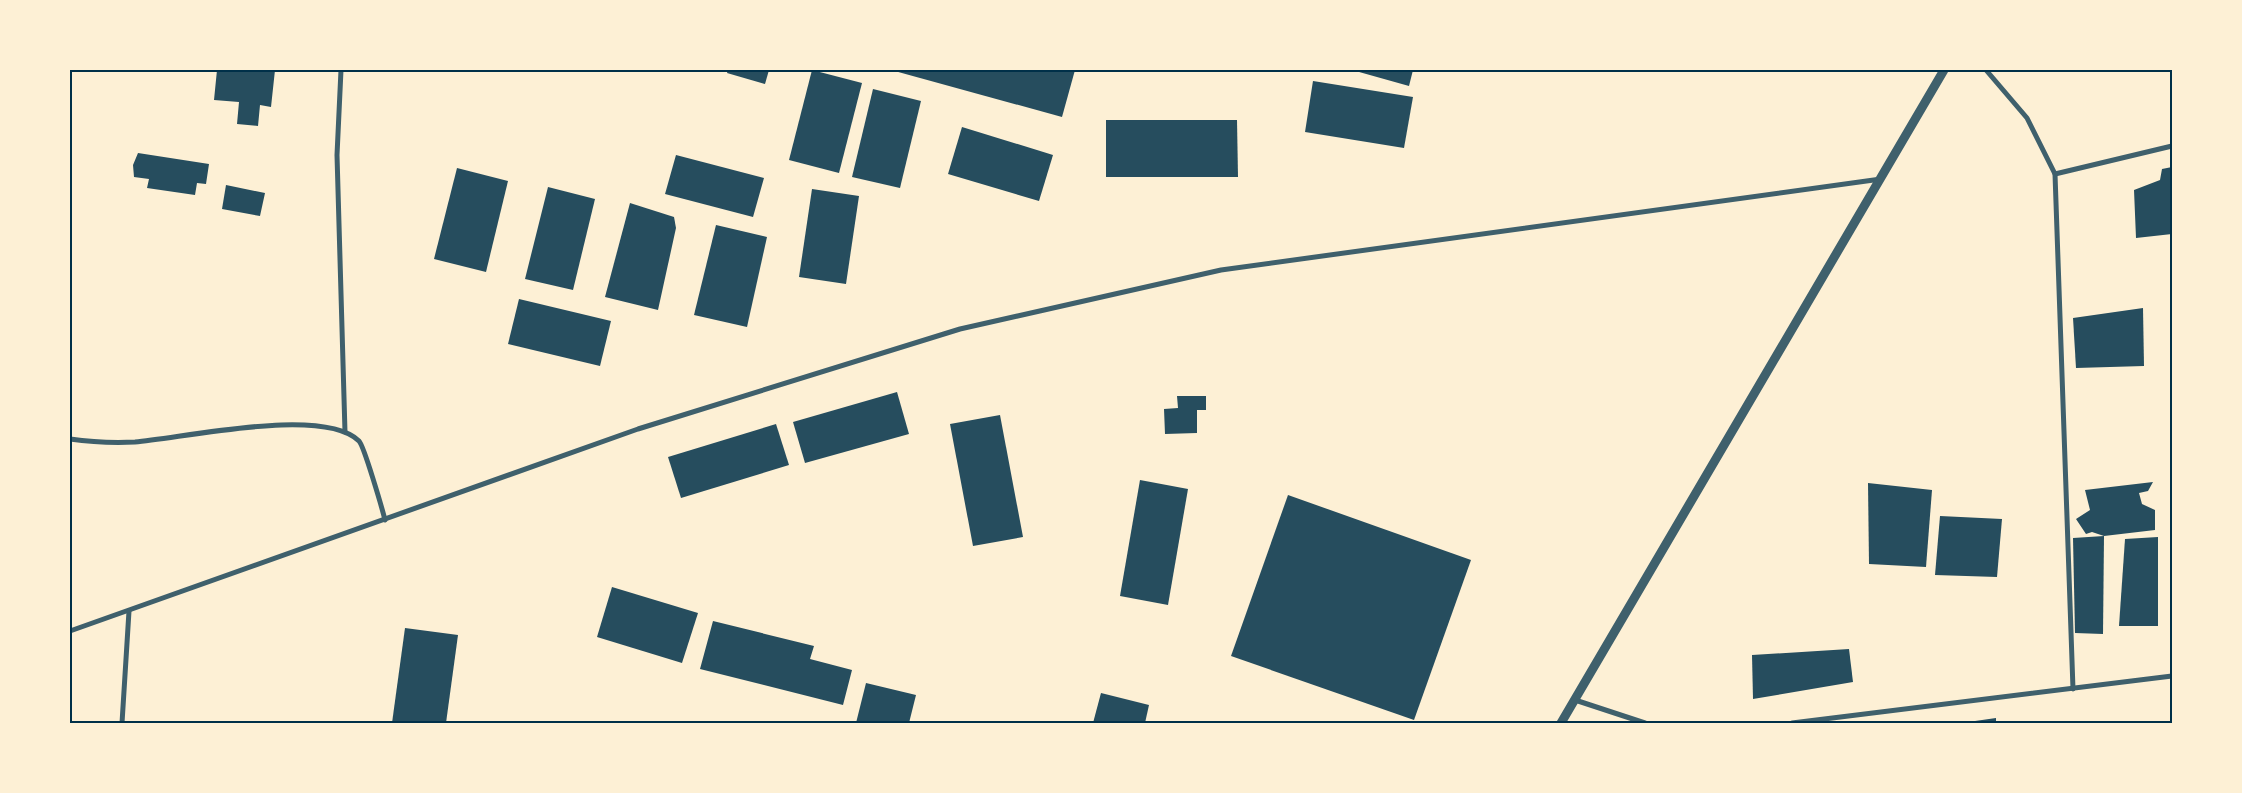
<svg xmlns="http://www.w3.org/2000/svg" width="2242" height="793" font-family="Lato,sans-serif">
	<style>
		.building { fill: #264d5e }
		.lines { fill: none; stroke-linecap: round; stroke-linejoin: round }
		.minor { stroke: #3f606c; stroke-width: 5 }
		.tertiary { stroke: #3f606c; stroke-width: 9 }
		.neatline { fill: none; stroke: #003049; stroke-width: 2 }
	</style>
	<rect width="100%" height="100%" fill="#fdf0d5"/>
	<g class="building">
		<path d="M217,70H275L271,107L260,105L258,126L237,124L239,102L214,100Z"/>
		<path d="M728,70H769L765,84L727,73Z"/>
		<path d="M812,70L862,83L839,173L789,160Z"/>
		<path d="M891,70H1075L1062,117Z"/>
		<path d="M1352,70H1413L1409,86Z"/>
		<path d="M1313,81L1413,97L1404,148L1305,132Z"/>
		<path d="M873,89L921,101L900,188L852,177Z"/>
		<path d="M1106,120H1237L1238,177H1106Z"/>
		<path d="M962,127L1053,155L1039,201L948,174Z"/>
		<path d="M138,153L209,164L206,184L197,183L195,195L147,188L149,179L134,177L133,165Z"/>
		<path d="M676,155L764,178L753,217L665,194Z"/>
		<path d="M2172,167V234L2136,238L2134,190L2160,180L2162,169Z"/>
		<path d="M457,168L508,181L486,272L434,259Z"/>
		<path d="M226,185L265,193L260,216L222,209Z"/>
		<path d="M548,187L595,199L573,290L525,279Z"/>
		<path d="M812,189L859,196L846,284L799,277Z"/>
		<path d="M630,203L674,217L676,228L658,310L605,297Z"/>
		<path d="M716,225L767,237L747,327L694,315Z"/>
		<path d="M519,299L611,321L600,366L508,344Z"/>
		<path d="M2143,308L2144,366L2076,368L2073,318Z"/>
		<path d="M897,392L909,434L805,463L793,422Z"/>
		<path d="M1177,396H1206V410H1197V433L1165,434L1164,409L1178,408Z"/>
		<path d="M1000,415L1023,537L973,546L950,424Z"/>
		<path d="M776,424L789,465L681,498L668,457Z"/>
		<path d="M1140,480L1188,489L1168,605L1120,596Z"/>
		<path d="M2153,482L2148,491L2139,493L2142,504L2155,510V530L2104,536L2092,532L2086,534L2076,519L2090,510L2085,490Z"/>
		<path d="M1868,483L1932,490L1926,567L1869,564Z"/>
		<path d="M1288,495L1471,560L1414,720L1231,656Z"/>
		<path d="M1940,516L2002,519L1997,577L1935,575Z"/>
		<path d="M2104,536L2103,634L2075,633L2073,538Z"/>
		<path d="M2158,537V626H2119L2125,539Z"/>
		<path d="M612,587L698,613L682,663L597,637Z"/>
		<path d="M713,621L814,646L810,659L852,670L843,705L700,669Z"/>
		<path d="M405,628L458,635L446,723H392Z"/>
		<path d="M1849,649L1853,682L1753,699L1752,655Z"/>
		<path d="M866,683L916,695L909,723H856Z"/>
		<path d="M1101,693L1149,705L1145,723H1093Z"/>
		<path d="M1996,718V723H1968V722Z"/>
	</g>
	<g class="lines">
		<g class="minor">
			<path d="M341,70L337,155L345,432"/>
			<path d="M1986,70L2027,118L2055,174L2073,689"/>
			<path d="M2055,174L2172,146"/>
			<path d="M70,439C91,442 113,443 135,442C184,438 323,406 359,441C364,446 382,508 385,520"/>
			<path d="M70,631L638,429L960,329L1221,270L1881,179"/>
			<path d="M1575,700L1645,723"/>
			<path d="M122,723L129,611"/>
			<path d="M1792,723L2172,676"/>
		</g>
		<path class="tertiary" d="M1561,723L1944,70"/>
	</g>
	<rect width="2242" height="793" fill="none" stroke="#fdf0d5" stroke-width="142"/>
	<rect x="71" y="71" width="2100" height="651" class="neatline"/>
</svg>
